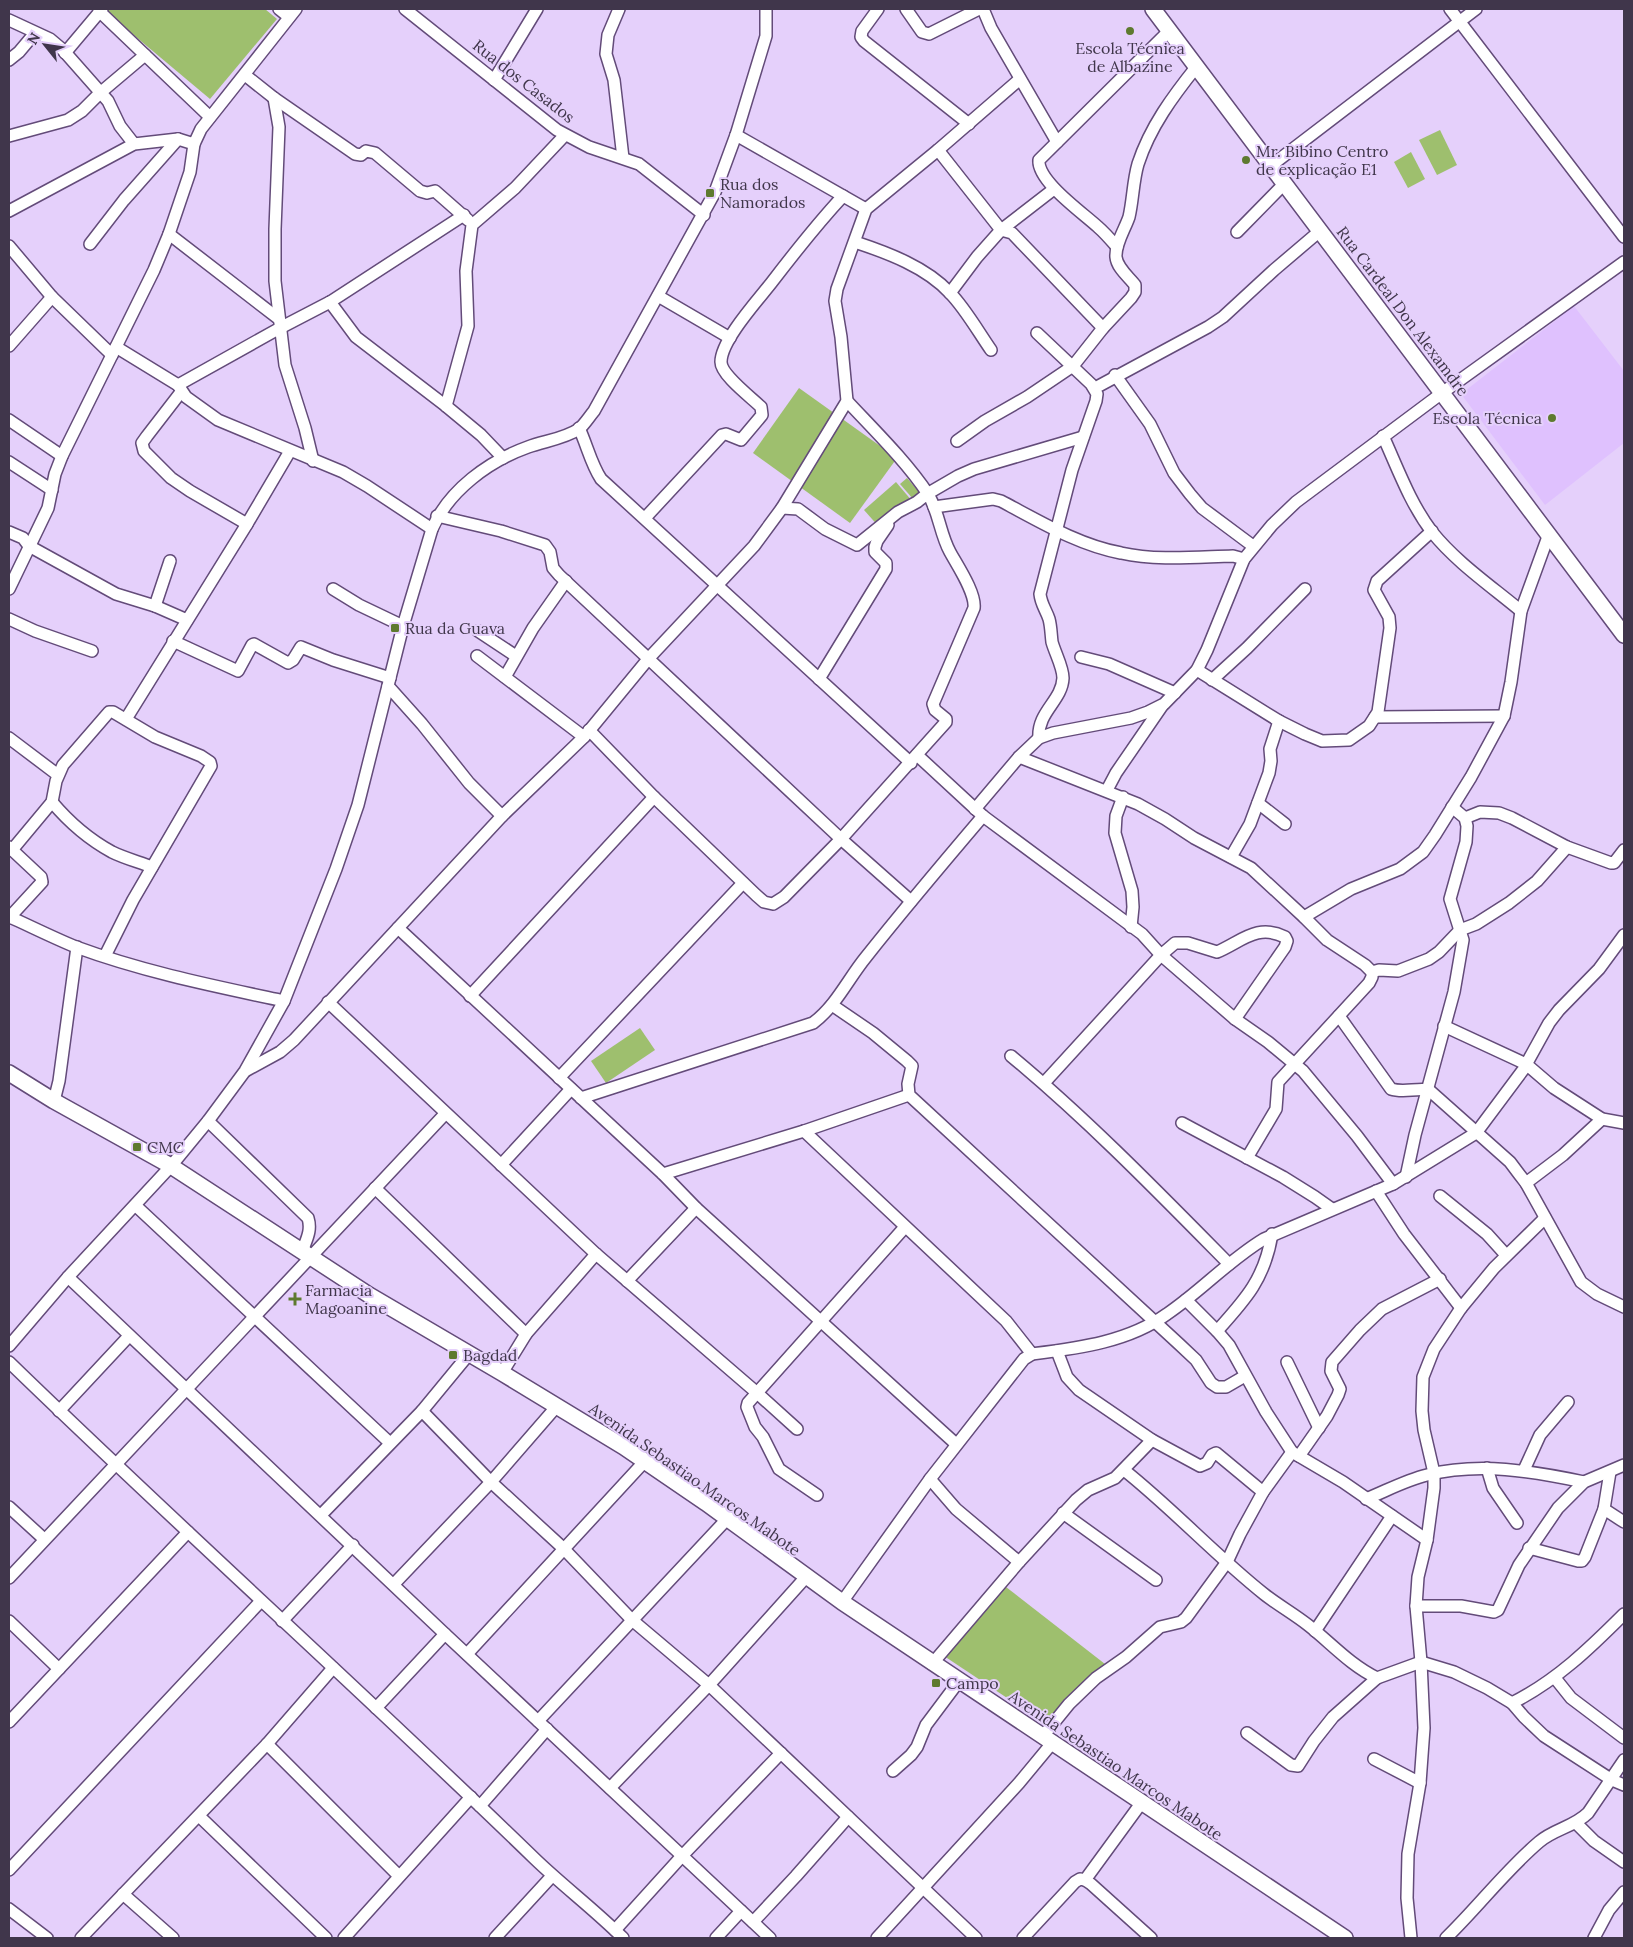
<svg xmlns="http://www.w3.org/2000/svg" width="1633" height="1947" font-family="Lora,serif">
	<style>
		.built { fill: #dfc1fe }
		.green { fill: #9ebf6e }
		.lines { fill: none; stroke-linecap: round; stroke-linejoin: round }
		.minor-casing { stroke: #634b79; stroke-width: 14 }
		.secondary-casing { stroke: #634b79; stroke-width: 18 }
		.minor { stroke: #fff; stroke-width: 11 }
		.secondary { stroke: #fff; stroke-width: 15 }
		.poi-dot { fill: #5e7a2f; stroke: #e5d0fb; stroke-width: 2 }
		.labels { text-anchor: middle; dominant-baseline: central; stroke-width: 4; stroke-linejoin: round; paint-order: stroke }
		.poi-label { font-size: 16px; fill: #40364b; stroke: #e5d0fb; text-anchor: start }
		.street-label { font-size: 16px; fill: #40364b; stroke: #e5d0fb }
	</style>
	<rect width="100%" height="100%" fill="#e5d0fb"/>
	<path class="built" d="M1574,306L1624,371V443L1545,505L1461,394Z"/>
	<g class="green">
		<path d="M107,9H265L277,19L210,99L105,11Z"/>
		<path d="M1440,130L1457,165L1437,175L1419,140Z"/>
		<path d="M1411,152L1425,179L1408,188L1394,162Z"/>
		<path d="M799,388L897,458L850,523L753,453Z"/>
		<path d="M907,478L920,493L913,499L900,484Z"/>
		<path d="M896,482L912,501L880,528L864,510Z"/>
		<path d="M640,1028L655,1050L606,1083L591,1061Z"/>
		<path d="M1006,1587L1105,1664L1049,1726L944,1656Z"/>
	</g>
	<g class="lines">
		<defs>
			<g id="minor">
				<path d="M279,9L289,17"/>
				<path d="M405,9L557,130L589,147L639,164L704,215"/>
				<path d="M619,9L608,35L606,54L614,80L623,158"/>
				<path d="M878,9L862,31L861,37L864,41L969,124"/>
				<path d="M906,9L922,32L929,34L979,9"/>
				<path d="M983,9L991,28L1057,142"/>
				<path d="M1450,9L1624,237"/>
				<path d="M99,11L210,117"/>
				<path d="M9,20L50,39L63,50L108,101L120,126L134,144"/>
				<path d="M65,53L102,9"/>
				<path d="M9,60L19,52L35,33"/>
				<path d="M245,75L274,98L355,154L361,155L366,151L375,153L420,191L427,193L435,191L468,220"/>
				<path d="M494,80L537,9"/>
				<path d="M274,98L279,127L275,229V281L285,365L305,428L313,461"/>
				<path d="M736,135L866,209"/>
				<path d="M9,136L68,120L82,111L100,93L145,55"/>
				<path d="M938,150L1001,230L1012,233L1103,328"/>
				<path d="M1272,165L1476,9"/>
				<path d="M9,211L134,144L178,139L194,144"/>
				<path d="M1237,232L1285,183"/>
				<path d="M169,234L279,319"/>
				<path d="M855,242C888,253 926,267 950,293C965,308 979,333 991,350"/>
				<path d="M90,244L124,200L178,139"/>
				<path d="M9,246L52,297L112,355"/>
				<path d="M1117,247C1111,240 1105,233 1098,227C1083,213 1037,181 1039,160L1170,30"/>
				<path d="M950,293L977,257L1001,230L1054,189"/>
				<path d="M658,296L730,338"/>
				<path d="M330,302L356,337L446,406L481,435L503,458"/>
				<path d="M1037,333L1091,384L1097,394L1096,401L1072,470L1040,594C1041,604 1046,610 1049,619C1051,626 1051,634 1052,642C1055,653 1063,667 1063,678C1062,701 1037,712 1039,738"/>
				<path d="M9,346L52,297"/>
				<path d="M116,347L178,385L186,397L218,420L343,472L367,486L432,529"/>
				<path d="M1115,375L1150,424L1174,473L1190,494L1202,508L1253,546"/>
				<path d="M178,385L280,328L330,302L464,215"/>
				<path d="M1095,388L1208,327L1223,317L1274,270L1321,230"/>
				<path d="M181,392L147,436L142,443L144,451L171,478L190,491L247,524"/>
				<path d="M446,406L468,326L466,271L472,225L515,188L565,135"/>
				<path d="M9,420L62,456"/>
				<path d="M579,428C587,445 591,464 601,479L911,763"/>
				<path d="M1383,436C1398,469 1410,503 1432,532C1456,562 1491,586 1521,611"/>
				<path d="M957,441L985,421L1027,397L1073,366L1103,328L1131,298L1135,292V285C1129,277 1117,268 1116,257C1115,244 1125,229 1129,217C1133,200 1133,181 1138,164C1150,127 1173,96 1197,66"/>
				<path d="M9,462L52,490"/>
				<path d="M934,507L993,499L1001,501C1039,521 1078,545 1121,553C1157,561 1196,557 1233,556L1244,559"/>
				<path d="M782,508L798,509L825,529L857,545L898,512L917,502L927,494L958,476L974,469L1083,437"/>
				<path d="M437,516L501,531L545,545L550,552L553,568L559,575L841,839L911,901"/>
				<path d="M645,518L722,435L726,434L741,440L762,415L761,407C752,398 721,375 721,362C721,340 759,299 772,282C795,252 818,223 843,196"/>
				<path d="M9,532L23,538L29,546L116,594L155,606L187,620"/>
				<path d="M9,589L48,508L55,474L62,456L154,270L169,234L190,172L194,144L201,129L296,9"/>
				<path d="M333,589L359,605L403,626"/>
				<path d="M155,606L170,561"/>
				<path d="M9,619L35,631L92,651"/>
				<path d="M478,631L516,656"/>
				<path d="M173,641L238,671L252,645L254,644L288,663L293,660L301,647L333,660L390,678"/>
				<path d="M477,656L584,737"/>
				<path d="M1081,657L1109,664L1175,693"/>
				<path d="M1197,670L1279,721L1305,734L1322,741L1349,740L1369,726L1378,712L1390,628L1389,617L1374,590L1377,581L1432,531"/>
				<path d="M505,677L533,628L566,581"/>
				<path d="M819,679L886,569V563L875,552V547L877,541L888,525"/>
				<path d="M1212,680L1247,648L1305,589"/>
				<path d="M388,686L422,724L469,783L502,816"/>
				<path d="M1375,717L1504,716"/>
				<path d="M126,719L247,524L290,451"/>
				<path d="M589,730L654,797L756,895L764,902L773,904L784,897L841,839L946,722V719L935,710L933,704L974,608C976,593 957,565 950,552C940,534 939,512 928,494C906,461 874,430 847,401"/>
				<path d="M9,738L58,775"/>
				<path d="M917,755L983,816L1142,934L1161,955L1235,1019L1268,1042L1303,1071L1357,1136L1393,1184"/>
				<path d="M1019,757L1138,804L1165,819L1194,838L1251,868L1304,917L1327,940L1365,965L1372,972V977L1369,983L1278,1082L1276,1109L1247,1158"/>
				<path d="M1107,790L1116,773L1162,706"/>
				<path d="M1123,797L1116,816L1115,833L1132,891L1133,907L1131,927"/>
				<path d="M52,802C68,821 90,840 112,852C124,858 139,862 152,867"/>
				<path d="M1258,803L1285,824"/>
				<path d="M975,809L1019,757L1039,738L1053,733L1131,718L1148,712L1164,704L1197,670L1207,650L1244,559L1272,525L1296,502L1442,393L1624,262"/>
				<path d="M1465,818L1480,812L1499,813L1512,818L1567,847L1611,863H1614L1624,850"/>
				<path d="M9,847L41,877L42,882L9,918"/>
				<path d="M12,850L52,802L56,781L63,765L109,712H113L155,737L201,756L210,762L211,766L133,900L105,956"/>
				<path d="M1231,857L1250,824L1269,773L1271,761L1270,749L1279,721"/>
				<path d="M10,917C32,927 54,938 76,947C144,972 214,986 284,1001"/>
				<path d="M1304,917L1351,889L1400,869L1423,852L1435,835L1471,777L1504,716L1511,682L1521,611L1549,534"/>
				<path d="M398,928L663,1174L696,1208L956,1444"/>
				<path d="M1372,972L1379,970L1398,971L1429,959L1439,952L1460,930L1476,924L1509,903L1537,881L1567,847"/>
				<path d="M470,996L654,797"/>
				<path d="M328,1002L596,1254L756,1392L797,1429"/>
				<path d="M832,1005L873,1033L907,1061L912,1066L908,1084L909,1095L1179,1344L1196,1360L1211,1383L1217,1387H1226L1245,1376"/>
				<path d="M1339,1016L1391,1089C1403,1093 1416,1088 1429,1090L1510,1162L1519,1174L1526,1183L1581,1282L1597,1294L1624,1307"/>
				<path d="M1444,1026L1526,1064L1554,1088L1602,1119L1624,1123"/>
				<path d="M1011,1056C1088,1120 1158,1192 1229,1264"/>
				<path d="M247,1070L280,1052L294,1040L502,816L584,737L649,658L754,546L782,508L847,401L841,337L835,301L837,289L866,209L938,150L1020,79"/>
				<path d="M559,1078L743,883"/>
				<path d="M1044,1083L1161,955L1175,943H1188L1217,952C1241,942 1257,923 1285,937L1287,941L1285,947L1235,1019"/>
				<path d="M581,1098L813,1023C836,1006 848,979 866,957C904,909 943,863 983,816"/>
				<path d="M54,1101L59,1081L77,947"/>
				<path d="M208,1121L308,1218C312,1231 306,1240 302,1252"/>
				<path d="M1182,1123L1283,1177L1315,1197L1332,1209"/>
				<path d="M804,1131L1006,1321L1032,1354"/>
				<path d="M501,1165L571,1089"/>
				<path d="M663,1174L804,1131L909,1095"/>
				<path d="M1406,1177L1415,1135L1454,992L1463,940L1450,899L1466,842L1467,826L1465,818L1452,807"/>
				<path d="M1526,1183L1563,1155L1602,1119"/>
				<path d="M375,1188L526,1334"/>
				<path d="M1376,1191L1404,1234L1461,1308"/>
				<path d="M1440,1196L1487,1234L1506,1255"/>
				<path d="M136,1206L390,1443"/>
				<path d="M68,1277L445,1634L770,1938"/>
				<path d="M627,1281L696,1208"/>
				<path d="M1186,1300L1217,1331L1229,1345L1266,1412L1292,1452L1343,1482L1427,1540"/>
				<path d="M1217,1331C1246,1299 1265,1278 1272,1234"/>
				<path d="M9,1346L68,1277L171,1166L208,1121L245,1071L284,1001L336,869L358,805L403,626L432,529C449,490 489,461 528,447C544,441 564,439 579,429C584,425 589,417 594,411L715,192L736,135L766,36V9"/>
				<path d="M1057,1351L1067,1377L1079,1390L1152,1440L1200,1466L1207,1463L1212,1455L1216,1453L1263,1492"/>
				<path d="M9,1362C182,1530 362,1691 535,1859C563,1886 595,1910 623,1938"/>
				<path d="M1287,1362L1319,1428"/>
				<path d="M502,1373L526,1334L596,1254"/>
				<path d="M59,1411L129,1336"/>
				<path d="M422,1411L491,1482L563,1548L632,1620L709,1685L976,1938"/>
				<path d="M1299,1456L1327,1416L1338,1395L1340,1389L1331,1371L1332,1362L1360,1330L1382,1309L1440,1279"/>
				<path d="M1487,1468L1493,1488L1517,1523"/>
				<path d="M1124,1470C1173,1509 1215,1555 1264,1594C1278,1605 1294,1614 1308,1625C1331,1643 1350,1665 1377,1678L1421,1662L1454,1672L1487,1688L1512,1703L1524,1717L1544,1736L1612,1780L1624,1785"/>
				<path d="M1524,1470L1540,1435L1568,1402"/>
				<path d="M930,1479L956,1509L1019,1562"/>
				<path d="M817,1495L779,1469L763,1437L755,1427L747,1407L748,1403L905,1227"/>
				<path d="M1366,1499C1386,1491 1406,1480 1427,1475C1479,1462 1532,1471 1584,1482"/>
				<path d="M9,1507L44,1539"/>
				<path d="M1604,1509L1624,1522"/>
				<path d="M1063,1513L1156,1580"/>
				<path d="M321,1515L422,1411L469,1354"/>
				<path d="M1529,1548L1578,1561H1582L1585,1557L1604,1509L1610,1472"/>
				<path d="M9,1578L445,1114"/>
				<path d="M394,1584L491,1482L557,1406"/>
				<path d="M842,1602L930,1479L1024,1359L1032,1354C1079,1348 1128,1342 1167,1314C1201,1291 1229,1260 1264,1239L1393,1184L1476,1133L1523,1070L1549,1023L1559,1010L1599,969L1624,935"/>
				<path d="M1416,1606H1461L1494,1612L1498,1610L1519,1565L1558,1508L1584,1482L1624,1465"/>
				<path d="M9,1621L59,1669"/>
				<path d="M282,1621L353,1545"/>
				<path d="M1315,1631L1392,1516"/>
				<path d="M467,1654L645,1461"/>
				<path d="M932,1664L1019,1562L1076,1500L1088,1490L1115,1478L1152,1440"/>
				<path d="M1555,1678L1571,1698L1624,1738"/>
				<path d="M1512,1703C1556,1681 1590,1648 1624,1614"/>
				<path d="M376,1708L445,1634"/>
				<path d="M538,1721L727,1519"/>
				<path d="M9,1722L188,1532"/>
				<path d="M1247,1733L1291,1765L1298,1766L1314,1741L1333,1717L1377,1678"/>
				<path d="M1043,1736L1069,1704L1096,1678L1126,1657L1160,1627L1181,1622L1186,1618L1227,1562L1240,1534L1263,1492L1292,1452"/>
				<path d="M267,1744L399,1876"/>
				<path d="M1374,1759L1420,1783"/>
				<path d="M893,1771L911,1755L917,1747L926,1725L959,1681"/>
				<path d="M610,1788L709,1685L806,1577"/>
				<path d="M480,1806L547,1729"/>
				<path d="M199,1816L326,1938"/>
				<path d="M1576,1823L1594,1841L1624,1862"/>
				<path d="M9,1870L261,1601"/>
				<path d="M1085,1880L1142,1802"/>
				<path d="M123,1894L173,1938"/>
				<path d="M9,1909L47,1938"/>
				<path d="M753,1922L796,1876L848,1817"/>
				<path d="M615,1930L682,1856L781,1753"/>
				<path d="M81,1938L267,1744L333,1668"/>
				<path d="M344,1938L471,1797"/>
				<path d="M495,1938L552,1876"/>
				<path d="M716,1938L741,1911"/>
				<path d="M877,1938L1019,1783L1053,1742"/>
				<path d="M1023,1938L1075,1882L1080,1879L1085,1880L1091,1884L1151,1938"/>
				<path d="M1411,1938L1407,1898L1408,1854L1420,1783L1424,1728L1421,1662L1416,1606L1418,1577L1427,1540L1434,1488V1473L1424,1430L1422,1411L1423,1377L1434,1349L1461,1308L1494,1268L1545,1218"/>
				<path d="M1446,1938C1478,1907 1505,1871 1539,1842C1554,1829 1574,1827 1588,1813L1624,1760"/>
				<path d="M1594,1938L1609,1910L1624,1892"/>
			</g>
			<g id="secondary">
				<path d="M1153,9L1624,635"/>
				<path d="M9,1073L54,1101L171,1166L369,1295L502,1373L624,1447L706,1503L842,1602L1345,1938"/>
			</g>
		</defs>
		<use href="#minor" class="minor-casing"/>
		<use href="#secondary" class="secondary-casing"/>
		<use href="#minor" class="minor"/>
		<use href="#secondary" class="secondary"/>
	</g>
	<g class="poi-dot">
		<circle cx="1130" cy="31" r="5"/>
		<circle cx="1246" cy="160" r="5"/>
		<rect x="705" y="188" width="10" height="10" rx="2.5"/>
		<circle cx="1552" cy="418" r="5"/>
		<rect x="390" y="623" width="10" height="10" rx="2.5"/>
		<rect x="132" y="1142" width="10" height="10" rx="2.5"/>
		<path d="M292.5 1291.5h5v5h5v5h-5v5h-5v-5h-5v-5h5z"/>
		<rect x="448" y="1350" width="10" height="10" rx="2.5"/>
		<rect x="931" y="1678" width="10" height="10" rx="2.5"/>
	</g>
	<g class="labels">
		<g class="poi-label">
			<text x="1130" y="48" text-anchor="middle">Escola Técnica<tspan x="1130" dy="18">de Albazine</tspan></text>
			<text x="1256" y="151">Mr. Bibino Centro<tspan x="1256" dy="18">de explicação E1</tspan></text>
			<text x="720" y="184">Rua dos<tspan x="720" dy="18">Namorados</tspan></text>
			<text x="1542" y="418" text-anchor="end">Escola Técnica</text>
			<text x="405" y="628">Rua da Guava</text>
			<text x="147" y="1147">CMC</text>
			<text x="305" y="1290">Farmacia<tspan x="305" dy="18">Magoanine</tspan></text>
			<text x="463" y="1355">Bagdad</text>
			<text x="946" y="1683">Campo</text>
		</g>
		<g class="street-label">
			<text transform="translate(524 81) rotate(38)">Rua dos Casados</text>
			<text transform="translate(1403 311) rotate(53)">Rua Cardeal Don Alexamdre</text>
			<text transform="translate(695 1479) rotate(35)">Avenida Sebastiao Marcos Mabote</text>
			<text transform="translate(1116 1765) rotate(34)">Avenida Sebastiao Marcos Mabote</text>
		</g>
	</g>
	<rect width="1633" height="1947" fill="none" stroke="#40364b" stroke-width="20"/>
	<g transform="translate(45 45) rotate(300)" stroke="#e5d0fb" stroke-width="4" paint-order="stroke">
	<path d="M0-4L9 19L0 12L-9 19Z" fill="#40364b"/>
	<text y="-8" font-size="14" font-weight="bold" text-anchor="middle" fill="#40364b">N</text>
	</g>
</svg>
